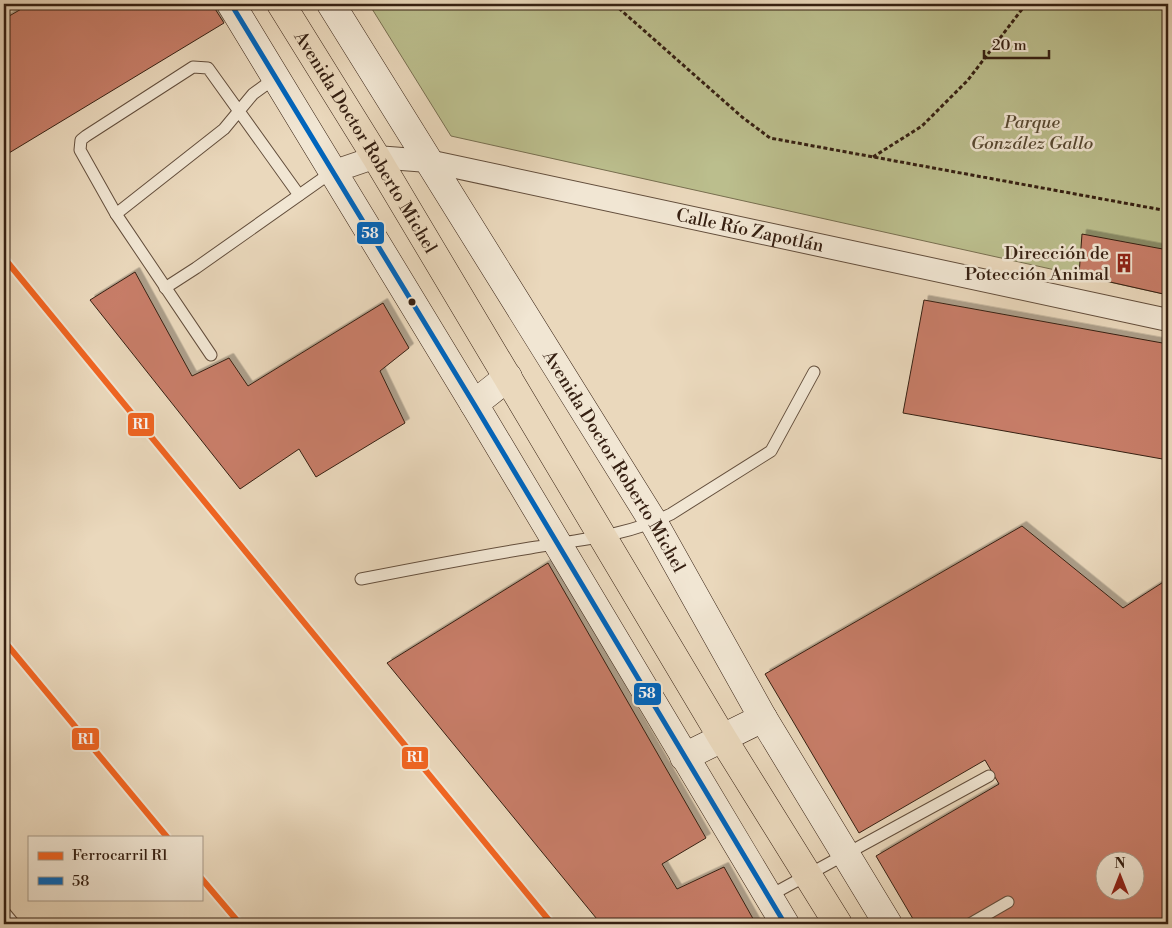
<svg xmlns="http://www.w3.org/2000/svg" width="1172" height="928" font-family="'Libre Bodoni',serif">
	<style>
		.green { fill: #bbbe8d; stroke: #786f50 }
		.building { fill: #c77d67; stroke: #362012; fill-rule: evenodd; filter: url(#shadow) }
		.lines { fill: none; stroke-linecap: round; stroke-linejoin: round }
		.service-casing { stroke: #634e3c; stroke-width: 13 }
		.minor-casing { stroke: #634e3c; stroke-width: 24 }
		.secondary-casing { stroke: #362012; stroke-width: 29 }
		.primary-casing { stroke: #362012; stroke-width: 29 }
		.path { stroke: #362012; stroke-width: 3; stroke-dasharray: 4 2.5; stroke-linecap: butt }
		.service { stroke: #f1e6d3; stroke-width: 11 }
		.minor { stroke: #f1e6d3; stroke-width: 22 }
		.secondary { stroke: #f1e6d3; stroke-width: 28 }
		.primary { stroke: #ead8bc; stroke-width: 28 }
		.bus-1-casing { stroke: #f1e6d3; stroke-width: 9 }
		.bus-1 { stroke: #0065bd; stroke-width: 5 }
		.rail-1-casing { stroke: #f1e6d3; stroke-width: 10 }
		.rail-1 { stroke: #f26522; stroke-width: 6 }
		.bus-dot { fill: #362012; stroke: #f1e6d3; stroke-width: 2 }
		.labels { text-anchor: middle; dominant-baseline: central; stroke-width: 5; stroke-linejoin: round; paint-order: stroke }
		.park-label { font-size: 18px; font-style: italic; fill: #574831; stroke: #f1e6d3 }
		.street-label { font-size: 18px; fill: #362012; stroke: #f1e6d3 }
		.poi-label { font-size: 18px; fill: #362012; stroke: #f1e6d3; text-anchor: end }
		.line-badge { stroke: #f1e6d3; stroke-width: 2 }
		.badge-label { font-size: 14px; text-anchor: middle; font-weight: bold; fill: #fff }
	</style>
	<defs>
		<filter id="shadow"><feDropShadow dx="4.5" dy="-4.5" stdDeviation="0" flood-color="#0004"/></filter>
	</defs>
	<rect width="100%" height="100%" fill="#ead8bc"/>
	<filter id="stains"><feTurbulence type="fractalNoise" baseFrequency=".004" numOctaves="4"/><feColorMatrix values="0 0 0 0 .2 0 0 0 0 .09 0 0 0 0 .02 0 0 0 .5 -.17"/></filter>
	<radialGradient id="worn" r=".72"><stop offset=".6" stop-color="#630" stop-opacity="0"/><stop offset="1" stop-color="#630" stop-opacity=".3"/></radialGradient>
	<path class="green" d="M369,4H1168V295L451,136Z"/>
	<g class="building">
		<path d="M30,4H212L224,23L4,156V19Z"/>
		<path d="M1082,234L1168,250V295L1079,275Z"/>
		<path d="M135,272L192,376L229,358L248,386L383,303L409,348L380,371L405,423L316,477L299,449L240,489L90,300Z"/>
		<path d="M924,300L1168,344V460L903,413Z"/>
		<path d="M1022,526L1123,608L1168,579V924H916L876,856L999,784L985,760L859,833L765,674ZM1104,860H1134V890H1104Z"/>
		<path d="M548,563L706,838L662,864L677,889L724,867L756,924H601L387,663Z"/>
	</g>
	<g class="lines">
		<defs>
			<g id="service">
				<path d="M275,78L253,94L224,129L116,214L80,150L81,140L86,136L193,67L208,68L299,195"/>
				<path d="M116,214L211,355"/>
				<path d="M165,288L196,268L332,172"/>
				<path d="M361,579C417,568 474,557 530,548C578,540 628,536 671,514L771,451L814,372"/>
				<path d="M769,896L989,776"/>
				<path d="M4,912L14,924"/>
				<path d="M970,924L1008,902"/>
			</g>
			<g id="minor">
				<path id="s1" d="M332,172L376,157L428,161L1168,320"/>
			</g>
			<g id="secondary">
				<path d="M231,4L474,404L785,924"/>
				<path id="s2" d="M331,4L654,523L763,718L888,924"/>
				<path d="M474,404L508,377"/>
				<path d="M684,757L763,718"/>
			</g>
			<g id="primary">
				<path id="s3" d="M281,4L376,157L723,739L838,924"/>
			</g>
		</defs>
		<use href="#service" class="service-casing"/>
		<use href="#minor" class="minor-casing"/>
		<use href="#secondary" class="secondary-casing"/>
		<use href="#primary" class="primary-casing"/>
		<g class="path">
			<path d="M614,4L742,117L770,138L1168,211"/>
			<path d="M873,157L922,126L968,80L1026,4"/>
		</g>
		<use href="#service" class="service"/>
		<use href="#minor" class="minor"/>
		<use href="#secondary" class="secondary"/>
		<use href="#primary" class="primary"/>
		<defs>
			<path id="bus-1" d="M231,4L474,404L785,924"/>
		</defs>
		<use href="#bus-1" class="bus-1-casing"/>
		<use href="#bus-1" class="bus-1"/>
		<defs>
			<g id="rail-1">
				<path d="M4,258L552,924"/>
				<path d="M4,641L167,837"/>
				<path d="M201,878L240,924"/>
			</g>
		</defs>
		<use href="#rail-1" class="rail-1-casing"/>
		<use href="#rail-1" class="rail-1"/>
	</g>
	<defs>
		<symbol id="building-bare" viewBox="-9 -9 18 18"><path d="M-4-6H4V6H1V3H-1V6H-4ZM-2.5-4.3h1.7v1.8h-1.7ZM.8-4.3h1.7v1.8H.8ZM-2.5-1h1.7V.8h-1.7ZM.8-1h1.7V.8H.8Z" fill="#8f2418" stroke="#f1e6d3" stroke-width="2.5" paint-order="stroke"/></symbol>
	</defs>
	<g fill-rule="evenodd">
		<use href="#building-bare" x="1110" y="249" width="28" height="28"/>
	</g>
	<circle class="bus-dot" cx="412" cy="302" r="4.5"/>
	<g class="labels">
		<g class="park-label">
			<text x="1032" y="122">Parque<tspan x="1032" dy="21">González Gallo</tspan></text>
		</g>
		<g class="street-label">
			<text stroke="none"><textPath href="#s3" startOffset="162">Avenida Doctor Roberto Michel</textPath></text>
			<text stroke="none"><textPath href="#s1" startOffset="428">Calle Río Zapotlán</textPath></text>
			<text stroke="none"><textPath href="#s2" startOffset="538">Avenida Doctor Roberto Michel</textPath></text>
		</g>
		<g class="poi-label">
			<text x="1109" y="253">Dirección de<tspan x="1109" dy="21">Potección Animal</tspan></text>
		</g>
	</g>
	<g class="line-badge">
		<rect x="356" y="221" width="29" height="24" rx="5" fill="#0065bd"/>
		<rect x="127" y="412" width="28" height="25" rx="5" fill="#f26522"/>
		<rect x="633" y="682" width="29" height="24" rx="5" fill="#0065bd"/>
		<rect x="71" y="727" width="29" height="24" rx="5" fill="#f26522"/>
		<rect x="401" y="746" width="28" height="24" rx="5" fill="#f26522"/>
	</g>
	<g class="badge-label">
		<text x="370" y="238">58</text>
		<text x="141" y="429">R1</text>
		<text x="647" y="698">58</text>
		<text x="86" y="744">R1</text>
		<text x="415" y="762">R1</text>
	</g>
	<rect width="1172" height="928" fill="none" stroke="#ead8bc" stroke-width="20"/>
	<rect x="5" y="5" width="1162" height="918" fill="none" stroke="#362012" stroke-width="2.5"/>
	<rect x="10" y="10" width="1152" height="908" fill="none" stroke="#362012"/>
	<rect x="28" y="836" width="175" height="65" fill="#f1e6d3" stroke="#a69786"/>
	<rect x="38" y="852" width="25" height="8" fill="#f26522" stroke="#a69786"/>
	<text x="72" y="860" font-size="15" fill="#362012">Ferrocarril R1</text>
	<rect x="38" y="877" width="25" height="8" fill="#0065bd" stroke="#a69786"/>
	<text x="72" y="886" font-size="15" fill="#362012">58</text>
	<g transform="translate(1120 876)"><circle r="24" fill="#f1e6d3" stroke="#a69786"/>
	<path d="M0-4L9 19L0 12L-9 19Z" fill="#8f2418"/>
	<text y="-8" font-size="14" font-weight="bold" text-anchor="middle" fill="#362012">N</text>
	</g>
	<path d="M984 50v8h65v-8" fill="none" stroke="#362012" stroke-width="2.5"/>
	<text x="992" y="50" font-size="15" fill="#362012" stroke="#f1e6d3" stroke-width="4" paint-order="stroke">20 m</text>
	<rect width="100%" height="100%" filter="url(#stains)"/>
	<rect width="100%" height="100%" fill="url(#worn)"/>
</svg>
